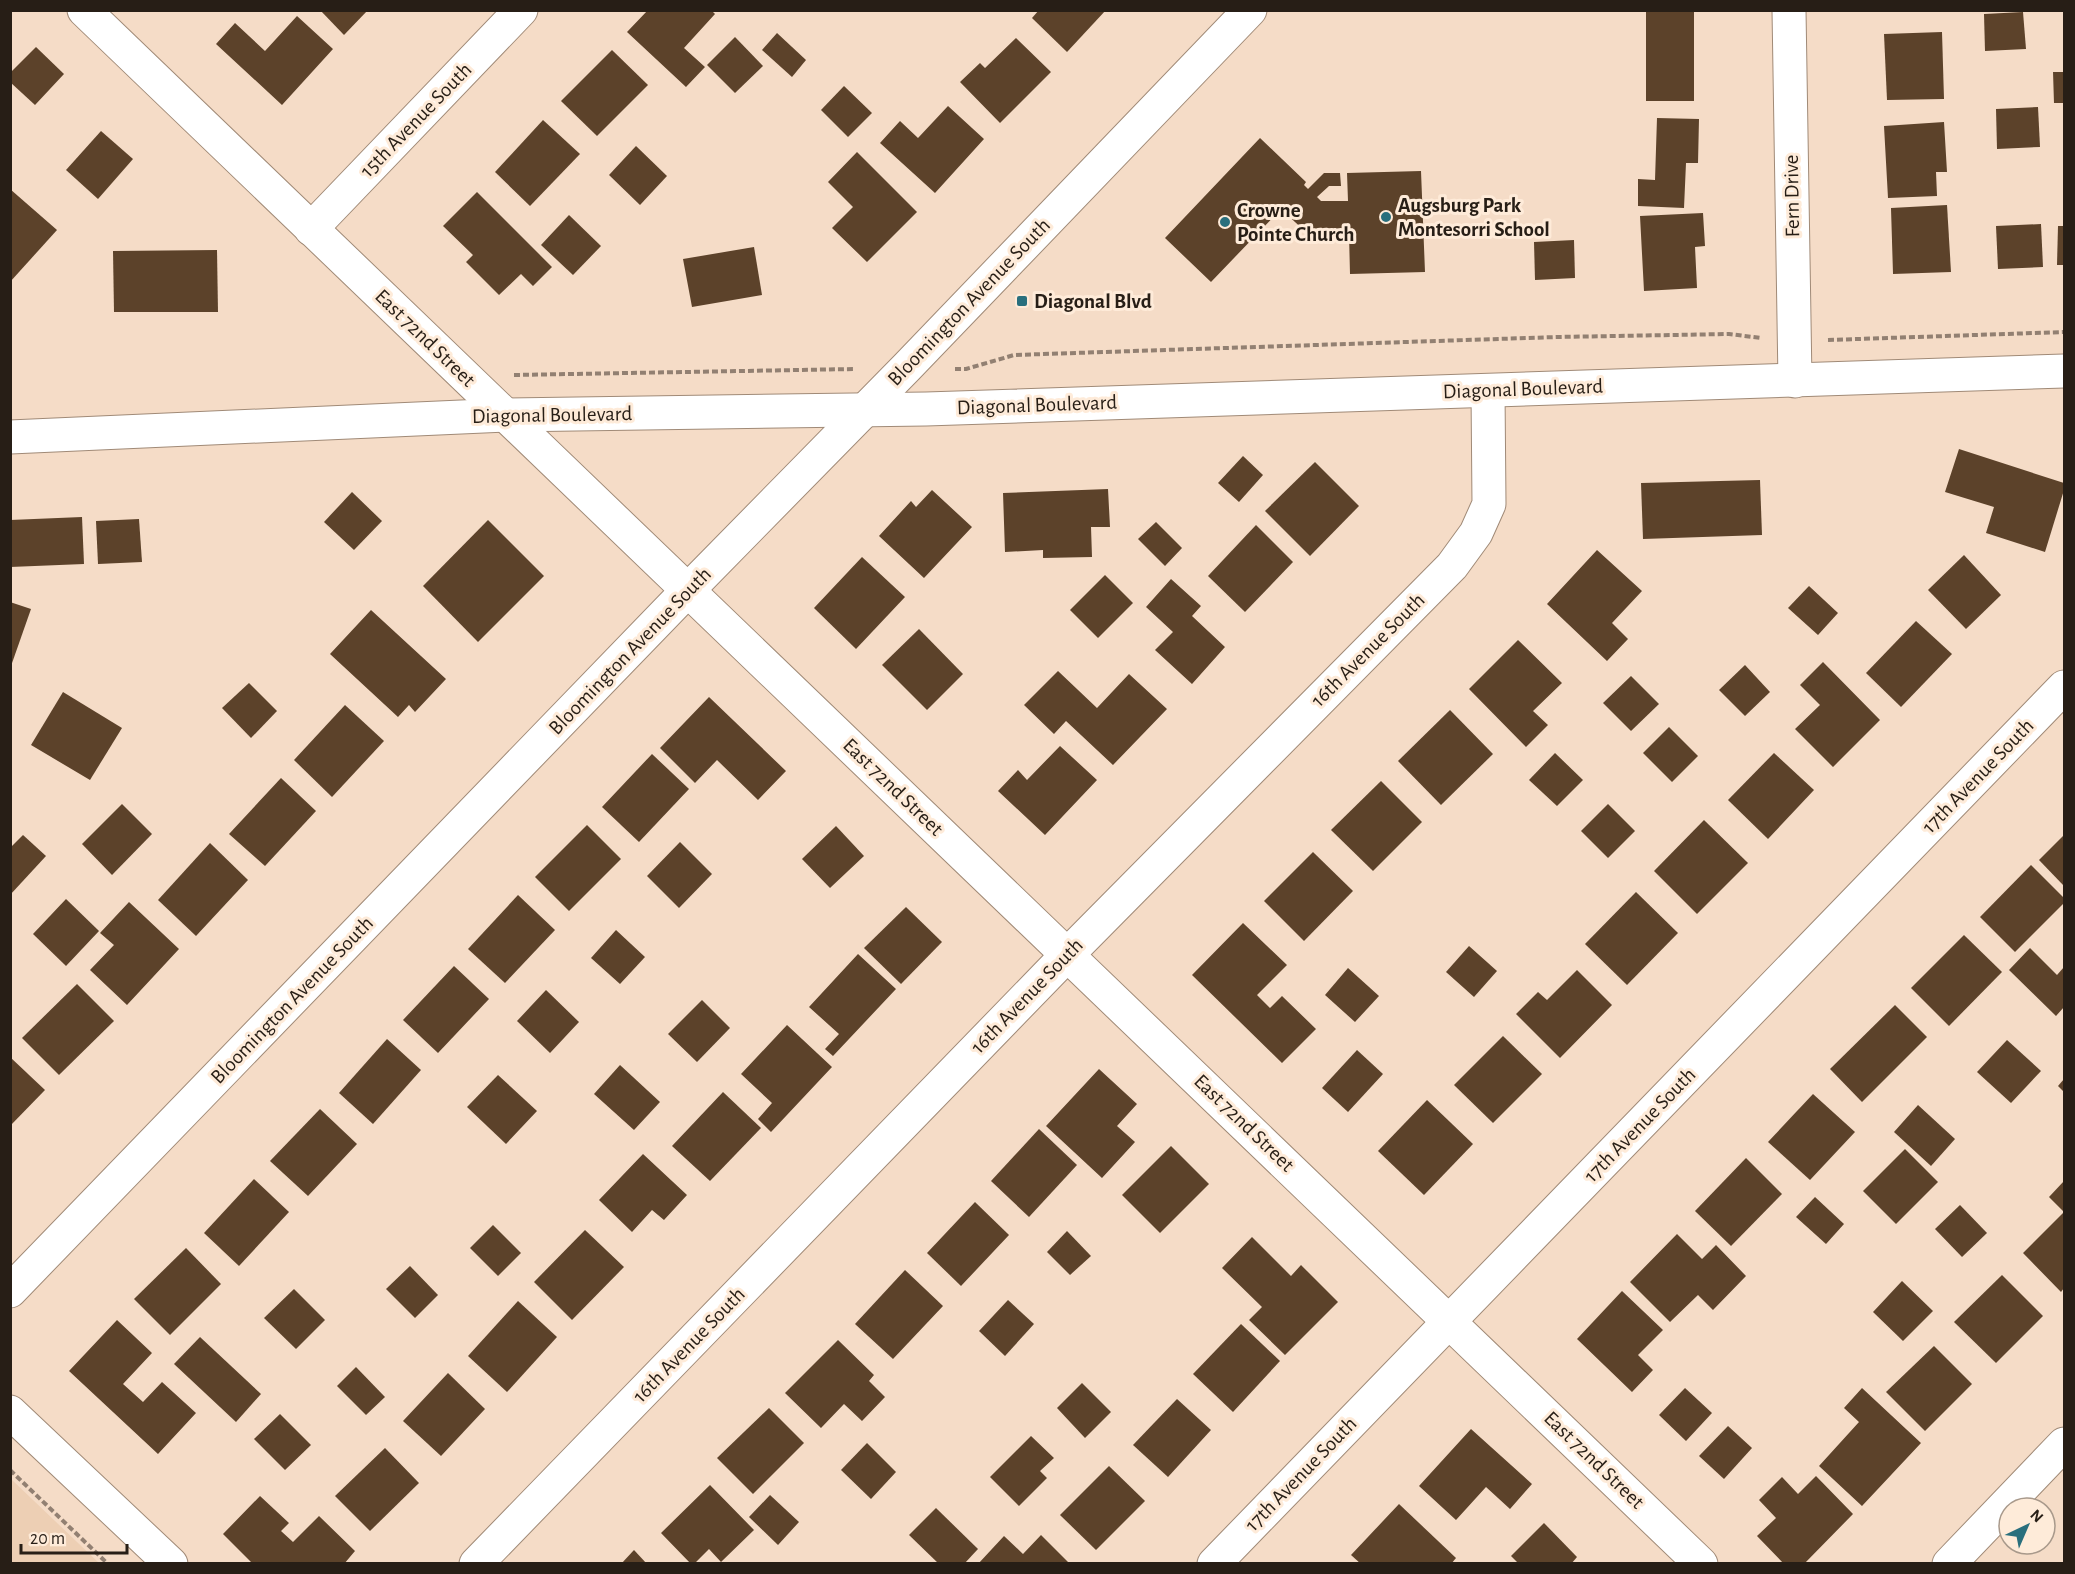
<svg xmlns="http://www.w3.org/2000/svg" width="2075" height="1574" font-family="'Alegreya Sans',sans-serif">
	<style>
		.built { fill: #edcfb4 }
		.building { fill: #5c422a }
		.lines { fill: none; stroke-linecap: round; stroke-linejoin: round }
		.street-casing { stroke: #a08a77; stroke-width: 35 }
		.secondary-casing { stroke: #a08a77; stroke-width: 35 }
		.path { stroke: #928072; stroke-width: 4; stroke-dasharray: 6 3; stroke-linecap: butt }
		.street { stroke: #fff; stroke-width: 33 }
		.secondary { stroke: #fff; stroke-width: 33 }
		.poi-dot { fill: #296f7d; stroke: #feebd9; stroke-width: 2 }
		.labels { text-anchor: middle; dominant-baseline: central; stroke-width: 6; stroke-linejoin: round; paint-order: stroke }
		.street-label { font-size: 21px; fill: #271e16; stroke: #feebd9 }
		.poi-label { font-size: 21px; font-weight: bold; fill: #271e16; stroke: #feebd9; text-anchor: start }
	</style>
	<rect width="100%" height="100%" fill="#f5dcc7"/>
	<path class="built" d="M10,1479H11L99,1563H11Z"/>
	<g class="building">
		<path d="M320,10H368L344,35Z"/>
		<path d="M648,10H711L715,14L684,48L705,67L686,87L627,32Z"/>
		<path d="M1039,10H1106L1067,52L1032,18Z"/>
		<rect x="1646" y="10" width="48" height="91"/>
		<path d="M2023,12L2026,49L1985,51L1984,14Z"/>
		<path d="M297,16L333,49L282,105L216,44L235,23L265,51Z"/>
		<path d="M1942,32L1944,99L1887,100L1884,34Z"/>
		<path d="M777,33L806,60L792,77L762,50Z"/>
		<path d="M735,37L763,66L735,93L707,65Z"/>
		<path d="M1016,38L1051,72L1000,123L960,82L980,63L985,68Z"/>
		<path d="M36,47L64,74L35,105L10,82V73Z"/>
		<path d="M612,50L648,85L597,136L561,101Z"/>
		<path d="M2053,72H2064V103H2054Z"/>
		<path d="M844,86L872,113L848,137L821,110Z"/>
		<path d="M948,106L984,139L935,193L880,143L900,121L918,138Z"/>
		<path d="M2038,107L2040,147L1997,149L1996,109Z"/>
		<path d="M1657,118L1699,119L1698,163H1686L1684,208L1638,206V179L1655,180Z"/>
		<path d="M543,120L580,154L530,206L495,172Z"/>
		<path d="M1944,122L1947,172H1936L1937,196L1888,198L1884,126Z"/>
		<path d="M101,131L133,159L98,199L66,170Z"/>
		<path d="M1260,138L1306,182L1304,185L1308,189L1324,173H1340L1341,186H1329L1317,197L1321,201H1348L1347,173L1421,171L1425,272L1350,274L1349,234L1309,235L1281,209L1211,282L1165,238Z"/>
		<path d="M636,146L667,176L640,205L609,175Z"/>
		<path d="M857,152L917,212L867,262L832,228L853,207L828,182Z"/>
		<path d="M10,189L57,230L10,282Z"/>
		<path d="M477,192L552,267L533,286L521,274L499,295L466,262L473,255L443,226Z"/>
		<path d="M1947,205L1951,272L1893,274L1891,208Z"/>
		<path d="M1703,213L1705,246L1695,247L1697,288L1644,291L1640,216Z"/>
		<path d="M569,215L601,246L573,275L541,245Z"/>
		<path d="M2041,224L2043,267L1998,269L1996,226Z"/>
		<path d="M2058,226H2064V265H2057Z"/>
		<path d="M1574,240L1575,278L1535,280L1534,242Z"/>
		<path d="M754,247L762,295L692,307L683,259Z"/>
		<path d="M217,250L218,312H114L113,251Z"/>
		<path d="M1959,449L2064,483V490L2045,552L1986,533L1994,507L1945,492Z"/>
		<path d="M1243,456L1263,475L1239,502L1218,483Z"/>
		<path d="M1315,462L1359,506L1310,556L1265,511Z"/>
		<path d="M1760,480L1762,535L1643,539L1641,483Z"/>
		<path d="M1108,489L1110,527H1091L1092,557L1043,558V550L1005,552L1003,493Z"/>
		<path d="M932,490L972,527L924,578L879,536L911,501L916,507Z"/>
		<path d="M352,492L382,521L354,550L324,522Z"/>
		<path d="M82,517L84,564L10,567V520Z"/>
		<path d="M139,519L142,562L98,564L96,521Z"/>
		<path d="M488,520L544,576L478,642L423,586Z"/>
		<path d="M1156,522L1182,548L1165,566L1138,539Z"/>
		<path d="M1256,525L1293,562L1245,612L1208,576Z"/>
		<path d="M1597,550L1642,591L1612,623L1628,639L1607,661L1547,604Z"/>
		<path d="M1964,555L2001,595L1966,629L1928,590Z"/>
		<path d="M862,557L905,597L856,649L814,608Z"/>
		<path d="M1105,575L1133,603L1098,638L1070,610Z"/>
		<path d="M1171,579L1201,606L1192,616L1225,647L1192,684L1155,650L1173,632L1146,607Z"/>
		<path d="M1809,586L1838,613L1818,635L1788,608Z"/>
		<path d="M10,602L31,609L11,666H10Z"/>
		<path d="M371,610L446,679L415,712L409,705L398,717L330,654Z"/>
		<path d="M1916,621L1952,654L1901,707L1866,673Z"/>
		<path d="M919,629L963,674L927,710L882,665Z"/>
		<path d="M1518,640L1562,683L1533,711L1548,725L1526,747L1469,689Z"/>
		<path d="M1823,662L1880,720L1833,767L1795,729L1820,705L1800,685Z"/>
		<path d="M1745,665L1770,692L1745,716L1719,690Z"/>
		<path d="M1058,671L1097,708L1129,674L1167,709L1113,765L1066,721L1054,734L1024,705Z"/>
		<path d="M1631,676L1659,704L1631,731L1603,703Z"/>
		<path d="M249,683L277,711L251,738L222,708Z"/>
		<path d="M63,692L122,728L90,780L31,745Z"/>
		<path d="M709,697L786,771L758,800L717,760L695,783L660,748Z"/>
		<path d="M345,705L384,741L332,797L294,760Z"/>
		<path d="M1450,710L1493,754L1441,805L1398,761Z"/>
		<path d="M1669,727L1698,756L1672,782L1643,753Z"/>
		<path d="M1060,746L1097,780L1045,835L998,791L1018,770L1027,780Z"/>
		<path d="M1555,753L1583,780L1557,806L1529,780Z"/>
		<path d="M1774,753L1814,790L1768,839L1728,800Z"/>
		<path d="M652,754L689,789L639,842L602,807Z"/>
		<path d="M281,778L316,811L265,866L229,834Z"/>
		<path d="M1381,781L1422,822L1373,871L1331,830Z"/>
		<path d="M122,804L152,834L112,875L82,844Z"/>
		<path d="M1608,804L1635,831L1608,858L1581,831Z"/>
		<path d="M1704,820L1748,863L1697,914L1654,871Z"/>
		<path d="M587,825L621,859L569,911L535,877Z"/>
		<path d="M836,826L864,856L830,888L802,859Z"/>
		<path d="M23,835L46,856L10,895V848Z"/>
		<path d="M2064,835V886L2039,860Z"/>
		<path d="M680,842L712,874L679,908L647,876Z"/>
		<path d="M210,843L248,880L196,936L158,900Z"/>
		<path d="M1313,852L1353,891L1304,941L1264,901Z"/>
		<path d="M2031,865L2064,898V903L2015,952L1980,917Z"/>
		<path d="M1636,892L1678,933L1627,985L1585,944Z"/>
		<path d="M518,895L555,930L505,983L468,949Z"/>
		<path d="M66,899L99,931L66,966L33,934Z"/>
		<path d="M129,902L179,949L127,1005L90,970L114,945L100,933Z"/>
		<path d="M906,907L942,942L901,984L864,948Z"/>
		<path d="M1243,923L1287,965L1257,995L1270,1008L1282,996L1316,1029L1282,1063L1192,975Z"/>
		<path d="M616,930L645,957L620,984L591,958Z"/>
		<path d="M1964,935L2002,972L1949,1026L1911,988Z"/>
		<path d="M1469,946L1497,971L1474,997L1446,972Z"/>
		<path d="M2030,948L2057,975L2064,967V1007L2056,1016L2009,970Z"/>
		<path d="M858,954L896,989L833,1056L825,1049L839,1034L809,1007Z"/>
		<path d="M454,966L489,999L438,1053L403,1020Z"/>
		<path d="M1348,968L1379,996L1355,1022L1325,995Z"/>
		<path d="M1577,970L1612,1005L1560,1058L1516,1014L1538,992L1547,1000Z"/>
		<path d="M77,984L114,1021L59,1075L22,1038Z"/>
		<path d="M546,990L579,1022L550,1053L517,1021Z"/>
		<path d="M702,1000L730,1028L697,1062L668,1034Z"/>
		<path d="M1895,1005L1927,1037L1862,1102L1830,1069Z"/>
		<path d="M787,1025L832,1067L771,1132L758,1119L772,1103L741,1074Z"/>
		<path d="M1503,1036L1542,1074L1493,1123L1454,1085Z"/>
		<path d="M387,1039L421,1070L373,1124L339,1093Z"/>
		<path d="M2007,1040L2041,1071L2011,1103L1977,1072Z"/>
		<path d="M1357,1050L1383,1074L1348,1112L1322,1088Z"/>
		<path d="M10,1057L45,1090L10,1126Z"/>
		<path d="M620,1065L660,1102L634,1130L594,1094Z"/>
		<path d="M1099,1069L1137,1104L1117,1126L1135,1142L1102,1178L1046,1126Z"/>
		<path d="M498,1075L537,1111L506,1144L467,1107Z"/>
		<path d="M2064,1079V1092L2058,1086Z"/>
		<path d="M723,1092L761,1128L710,1181L672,1146Z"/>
		<path d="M1813,1094L1855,1132L1810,1180L1768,1142Z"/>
		<path d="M1427,1100L1473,1144L1424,1195L1378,1151Z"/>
		<path d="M1918,1105L1955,1139L1931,1166L1894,1132Z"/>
		<path d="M320,1109L357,1144L308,1196L270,1161Z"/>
		<path d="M1039,1129L1077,1165L1029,1217L991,1181Z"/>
		<path d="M1171,1146L1209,1184L1160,1233L1122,1195Z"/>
		<path d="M1905,1149L1938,1182L1896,1224L1863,1191Z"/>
		<path d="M643,1154L687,1195L664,1220L652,1210L632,1232L599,1200Z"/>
		<path d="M1746,1158L1782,1194L1731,1246L1695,1211Z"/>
		<path d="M254,1179L289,1212L239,1266L204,1233Z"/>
		<path d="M2064,1181V1288L2061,1292L2023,1253L2064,1212L2049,1197Z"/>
		<path d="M1815,1197L1844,1224L1826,1244L1796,1217Z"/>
		<path d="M975,1202L1009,1235L961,1286L927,1253Z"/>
		<path d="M1960,1205L1987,1233L1962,1257L1935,1229Z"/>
		<path d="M493,1225L521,1253L498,1276L470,1248Z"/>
		<path d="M585,1230L624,1267L572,1320L534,1282Z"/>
		<path d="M1067,1231L1091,1256L1070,1275L1047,1252Z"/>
		<path d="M1677,1234L1702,1259L1716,1245L1746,1276L1713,1310L1698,1295L1670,1322L1630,1282Z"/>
		<path d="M1252,1237L1291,1276L1301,1265L1338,1302L1285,1355L1249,1320L1262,1307L1222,1268Z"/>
		<path d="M186,1248L221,1284L170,1335L134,1299Z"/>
		<path d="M410,1266L438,1295L415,1318L386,1289Z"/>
		<path d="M905,1270L943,1306L893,1359L855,1324Z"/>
		<path d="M2002,1275L2043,1316L1996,1363L1954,1322Z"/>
		<path d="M1902,1281L1933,1311L1903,1341L1873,1312Z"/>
		<path d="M294,1289L325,1320L296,1349L264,1318Z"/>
		<path d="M1622,1291L1663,1330L1638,1355L1653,1370L1632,1392L1577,1339Z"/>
		<path d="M1008,1300L1034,1324L1005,1356L979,1331Z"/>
		<path d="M518,1301L557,1337L507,1392L468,1356Z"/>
		<path d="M117,1320L152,1353L123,1384L143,1402L162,1382L196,1413L158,1454L69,1371Z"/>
		<path d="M1241,1324L1280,1361L1233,1412L1193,1374Z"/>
		<path d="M200,1337L261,1394L236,1422L174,1364Z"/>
		<path d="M838,1340L874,1375L869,1381L885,1397L862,1421L844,1404L821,1428L785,1393Z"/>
		<path d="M1934,1346L1972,1384L1925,1431L1886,1392Z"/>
		<path d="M356,1367L385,1397L366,1415L337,1386Z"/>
		<path d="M448,1373L485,1409L441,1456L403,1421Z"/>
		<path d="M1082,1383L1111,1412L1085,1438L1057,1408Z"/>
		<path d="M1685,1388L1712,1413L1686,1441L1659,1415Z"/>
		<path d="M1862,1388L1921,1443L1862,1506L1819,1466L1859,1422L1844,1408Z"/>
		<path d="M1177,1399L1211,1430L1168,1477L1133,1445Z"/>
		<path d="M769,1408L804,1443L753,1494L717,1458Z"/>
		<path d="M280,1414L311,1445L285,1470L254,1439Z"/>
		<path d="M1728,1426L1752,1448L1724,1479L1699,1456Z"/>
		<path d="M1471,1429L1532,1484L1510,1509L1486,1487L1456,1520L1419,1486Z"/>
		<path d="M1031,1436L1054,1458L1040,1471L1047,1478L1019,1506L990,1477Z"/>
		<path d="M867,1443L896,1472L871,1499L841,1470Z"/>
		<path d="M385,1448L419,1483L370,1531L335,1496Z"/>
		<path d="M1109,1466L1145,1501L1096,1550L1060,1515Z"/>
		<path d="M1816,1476L1853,1514L1804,1564H1784L1757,1536L1776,1518L1759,1500L1782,1477L1798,1494Z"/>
		<path d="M710,1485L754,1530L721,1562L709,1549L694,1564H691L661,1533Z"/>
		<path d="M770,1495L799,1522L778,1545L749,1517Z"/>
		<path d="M260,1496L289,1523L281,1531L293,1542L319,1516L355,1551L344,1564H253L223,1534Z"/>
		<path d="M1399,1504L1456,1558L1451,1564H1361L1351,1555Z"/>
		<path d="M936,1508L978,1549L964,1564H939L909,1535Z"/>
		<path d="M1544,1523L1577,1557L1571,1564H1519L1511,1556Z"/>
		<path d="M1041,1535L1070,1564H978L1004,1536L1023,1554Z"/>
		<path d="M634,1550L647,1564H621Z"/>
	</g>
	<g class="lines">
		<defs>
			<g id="street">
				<path d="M84,10L1701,1564"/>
				<path d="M1789,10L1795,381"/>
				<path d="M311,229L521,10"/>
				<path d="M10,1412L171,1564"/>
				<path d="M476,1564L1068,954L1452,566L1476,533L1489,504L1488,391"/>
				<path d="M1214,1564L2064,687"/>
				<path d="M1949,1564L2064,1444"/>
			</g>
			<g id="secondary">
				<path d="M10,437L506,415L926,409L2064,371"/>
				<path d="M10,1291L688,590L907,367L1250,10"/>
			</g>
		</defs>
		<use href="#street" class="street-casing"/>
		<use href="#secondary" class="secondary-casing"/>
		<g class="path">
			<path d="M1828,340L2064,332"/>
			<path d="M955,369H966L1014,355L1557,337L1729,334L1761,338"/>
			<path d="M514,375L855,369"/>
			<path d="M10,1470L108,1564"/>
		</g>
		<use href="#street" class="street"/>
		<use href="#secondary" class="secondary"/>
	</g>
	<g class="poi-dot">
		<circle cx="1386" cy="217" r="6"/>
		<circle cx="1225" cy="222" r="6"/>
		<rect x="1016" y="295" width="12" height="12" rx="3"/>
	</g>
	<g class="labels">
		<g class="street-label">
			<text transform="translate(416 120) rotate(-46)">15th Avenue South</text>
			<text transform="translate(1792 196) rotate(-91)">Fern Drive</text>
			<text transform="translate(969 302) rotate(-46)">Bloomington Avenue South</text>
			<text transform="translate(425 338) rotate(44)">East 72nd Street</text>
			<text transform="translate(1523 389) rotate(-2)">Diagonal Boulevard</text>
			<text transform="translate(1037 405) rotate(-2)">Diagonal Boulevard</text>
			<text transform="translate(552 415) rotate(-1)">Diagonal Boulevard</text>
			<text transform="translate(1368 650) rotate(-45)">16th Avenue South</text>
			<text transform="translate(630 651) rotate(-46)">Bloomington Avenue South</text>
			<text transform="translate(1978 776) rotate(-46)">17th Avenue South</text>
			<text transform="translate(893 787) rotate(44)">East 72nd Street</text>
			<text transform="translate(1027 996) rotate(-46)">16th Avenue South</text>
			<text transform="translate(292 1000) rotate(-46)">Bloomington Avenue South</text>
			<text transform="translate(1244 1123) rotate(44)">East 72nd Street</text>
			<text transform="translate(1640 1125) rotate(-46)">17th Avenue South</text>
			<text transform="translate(689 1345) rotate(-46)">16th Avenue South</text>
			<text transform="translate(1594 1460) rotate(44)">East 72nd Street</text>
			<text transform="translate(1301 1474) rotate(-46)">17th Avenue South</text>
		</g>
		<g class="poi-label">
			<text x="1398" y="205">Augsburg Park<tspan x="1398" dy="24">Montesorri School</tspan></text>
			<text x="1237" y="210">Crowne<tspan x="1237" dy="24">Pointe Church</tspan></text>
			<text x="1034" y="301">Diagonal Blvd</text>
		</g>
	</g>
	<rect width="2075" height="1574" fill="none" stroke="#271e16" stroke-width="24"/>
	<g transform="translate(2027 1526) rotate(44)"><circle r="28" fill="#feebd9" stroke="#a8998b" stroke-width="1.5"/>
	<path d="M0-4.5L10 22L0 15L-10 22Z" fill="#296f7d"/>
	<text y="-9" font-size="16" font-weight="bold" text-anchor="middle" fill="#271e16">N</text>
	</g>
	<path d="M21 1544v9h106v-9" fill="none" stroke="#271e16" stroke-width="3"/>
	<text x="30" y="1544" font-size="18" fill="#271e16" stroke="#feebd9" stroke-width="4.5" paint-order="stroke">20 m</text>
</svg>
